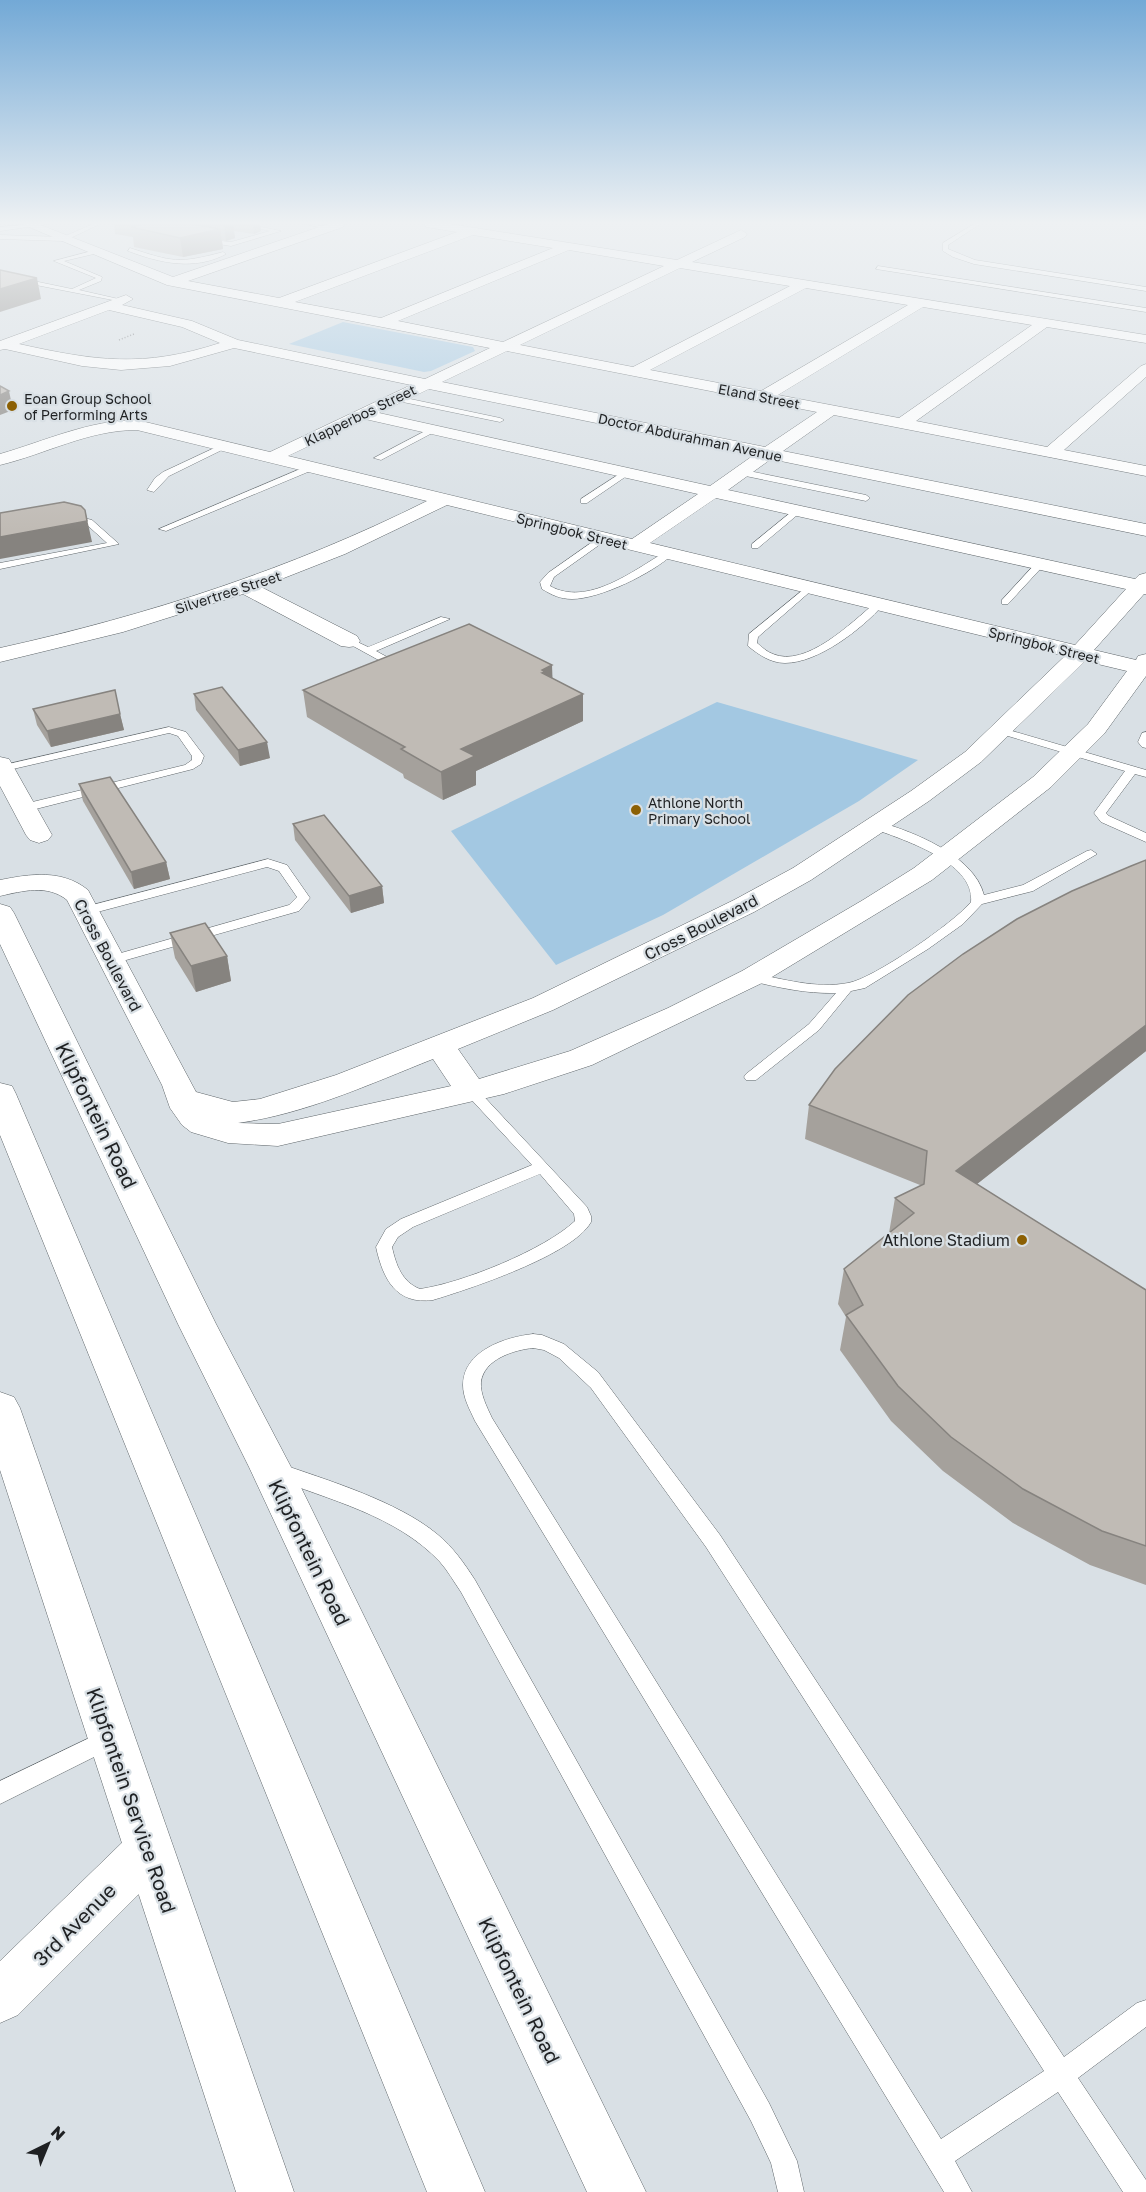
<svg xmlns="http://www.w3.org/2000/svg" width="1146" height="2192" font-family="'Golos Text',sans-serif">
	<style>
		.green { fill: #a3c8e2 }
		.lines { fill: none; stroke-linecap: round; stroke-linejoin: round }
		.lane-casing { stroke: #5f666a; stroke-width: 1 }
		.street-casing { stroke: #5f666a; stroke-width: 1 }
		.secondary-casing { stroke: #5f666a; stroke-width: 1 }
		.path { stroke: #75797c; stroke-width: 1.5; stroke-dasharray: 1 2; stroke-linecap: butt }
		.lane { fill: #fff; fill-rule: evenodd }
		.street { fill: #fff; fill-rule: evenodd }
		.secondary { fill: #fff; fill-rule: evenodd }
		.wall { fill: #a5a19c }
		.shaded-wall { fill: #86837f }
		.building { fill: #c0bbb5; stroke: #86837f; stroke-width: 1.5 }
		.poi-dot { fill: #8c6004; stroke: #d9e0e5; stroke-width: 2 }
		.labels { text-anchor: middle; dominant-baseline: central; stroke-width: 4.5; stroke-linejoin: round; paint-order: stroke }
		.far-street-label { font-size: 14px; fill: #1f2123; stroke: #d9e0e5 }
		.far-poi-label { font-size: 14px; fill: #1f2123; stroke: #d9e0e5; text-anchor: start }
		.street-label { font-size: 16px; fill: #1f2123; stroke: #d9e0e5 }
		.poi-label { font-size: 16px; fill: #1f2123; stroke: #d9e0e5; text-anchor: end }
		.near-street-label { font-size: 20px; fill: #1f2123; stroke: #d9e0e5 }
	</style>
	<rect width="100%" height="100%" fill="#d9e0e5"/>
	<g class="green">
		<path d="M343,322L473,347L475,351L431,371L424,372L289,344Z"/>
		<path d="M717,702L918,760L859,801L663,915L556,965L451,831Z"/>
	</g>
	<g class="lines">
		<defs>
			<g id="lane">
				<path d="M34,224H49L0,231V227Z"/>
				<path d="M93,224H100L64,241L0,239V235L63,237Z"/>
				<path d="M236,224H246L281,231L231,246L200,241L203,239L231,242L270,231Z"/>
				<path d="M305,224L331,227L328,229Z"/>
				<path d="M974,224H980L948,245V249L975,260L1146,287V291L974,264L953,257L943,251V243Z"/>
				<path d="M130,248C173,262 178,264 223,252L226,254C194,271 160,263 128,251Z"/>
				<path d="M96,250L98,253L64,261L102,277L101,281L79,290L123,300V302L0,278V274L72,289L96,278L54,261Z"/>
				<path d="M878,266L1146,308V312L876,269Z"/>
				<path d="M396,396L500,418L504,420L500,422L393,400V396Z"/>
				<path d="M431,428L438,430L381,460L374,458Z"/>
				<path d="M223,444L230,446L169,476L154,492L147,490L155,478L163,472Z"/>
				<path d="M312,464L316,467L315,469L166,531L159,529Z"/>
				<path d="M739,469L866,495L870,498L866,501L736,474L735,472Z"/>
				<path d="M624,471L631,473L587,503H581V499Z"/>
				<path d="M795,509L802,511L758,548H752V544Z"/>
				<path d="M68,514L92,520L119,544L0,569V563L107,543L86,524L65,519L64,517Z"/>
				<path d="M601,536L609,538L554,577L550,586C587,607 633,571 665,552L673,554C653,573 600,599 572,599C560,599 552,595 542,589L540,582L548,573Z"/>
				<path d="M1036,563L1044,565L1008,604H1002V600Z"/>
				<path d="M809,585L812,586V590L758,637L757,643C762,647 767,652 773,654C806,668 851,623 875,603L883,605C862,629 818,663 785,663C771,663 759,655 748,646L749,634Z"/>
				<path d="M441,617L450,619L376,651L389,658L406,657V661L384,663L344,641L349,638L368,647Z"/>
				<path d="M169,727L186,732L204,756L201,764L193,769L24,812L20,811V805L185,765L192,760V756L178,736L169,733L0,772V766Z"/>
				<path d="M1002,728L1146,770V777L1135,774L1106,813L1109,816L1146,833V842L1101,822L1094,813L1125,771L998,733L996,731Z"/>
				<path d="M1146,732V748L1142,747L1138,742L1142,733Z"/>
				<path d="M876,821C912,831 974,855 984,895L1023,885L1087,851L1091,850L1097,854L1033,891L982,904L963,924L928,949L865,988L851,991L819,1030L756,1080H746L744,1077L746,1074L809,1024L836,993C806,994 776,987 747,980L745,977L747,974L752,973C783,979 816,989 848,983C873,979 955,922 971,902C975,861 900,839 872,828V822Z"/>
				<path d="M268,859L287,865L310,898L299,911L112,964L107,963L105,960L107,957L289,905L297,897L279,871L267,867L86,915L79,911L81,908Z"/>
				<path d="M472,1087L477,1089L587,1207L591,1216V1222C573,1255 469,1289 433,1300C396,1305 383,1279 376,1247L386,1229L401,1219L532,1165L467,1095L465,1092L467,1089ZM540,1174L574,1214L575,1221C544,1250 462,1283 420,1289C402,1282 396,1265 392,1247L398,1237L413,1227Z"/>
				<path d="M533,1334L542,1335L564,1344L598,1372L720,1535L1064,2057L1137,2003L1146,2000V2027L1078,2078L1146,2180V2192H1123L1058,2092L955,2161L972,2192H944L475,1421C470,1410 463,1398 463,1385C463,1351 505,1337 533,1334ZM533,1348L544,1350L559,1358L591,1388L706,1547L1044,2071L941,2139L492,1418C487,1407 480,1394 481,1382C484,1359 514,1350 533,1348Z"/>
				<path d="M278,1463C327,1480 397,1501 437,1534C453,1547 464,1563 475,1580L769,2103L797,2161L804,2192H778L771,2163L751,2121L461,1592C454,1582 448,1571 440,1562C396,1515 329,1500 271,1477L269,1471L271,1465Z"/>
				<path d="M108,1729L116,1732L119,1739L116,1746L0,1804V1781Z"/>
			</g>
			<g id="street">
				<path d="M22,224H38L173,277L328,224H345L343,227L188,281L279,298L457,232L426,227L424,224H450L677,260L741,230L747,234L745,237L692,262L1146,335V343L1047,327L916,421L1047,447L1141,366L1146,364V377L1064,450L1146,466V476L834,415L783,451L1146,524V536L771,459L728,490L1135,579L1139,575L1146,573V594H1144L1094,650L1136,660L1138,656L1146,654V676L1104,734L1051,787L932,880L762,983L592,1065L504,1094L278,1146L228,1143L191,1132L182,1125L170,1108L162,1085L67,900C47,884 23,891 0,896V880C30,874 62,869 88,890L196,1092L233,1102L260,1099L336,1075L533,998L734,900L793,868L911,791L965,752L1065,656L447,505L345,554L261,587L357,636L360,641L357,646L349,647L341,646L243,594L123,632L0,662V648C149,615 291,569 427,501L137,430C88,430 46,454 0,465V454C45,441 89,420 137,420L270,452L411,385L234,348L170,366L121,370L82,366L5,349L0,350V341L126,295L133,299L122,305L192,321L238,340L425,379L490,348L167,285ZM473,235L553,248L381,318L295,302ZM569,250L664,266L503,342L398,321ZM680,268L790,286L633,367L520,345ZM806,288L908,305L761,391L650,370ZM923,307L1032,325L899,418L778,395ZM109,310L182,327L220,343C143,368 96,361 19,344ZM507,351L817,412L765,447L442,382ZM429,389L754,455L710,486L379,413ZM365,419L698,494L632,539L288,456ZM716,498L1126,589L1075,645L650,543ZM1085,661L1127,671L1088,724L1033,777L914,868L863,900L742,971L668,1008L570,1051L479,1079L458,1049L553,1010L754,912L811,880L929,801L981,762ZM433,1059L451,1086L278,1124L238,1123C305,1114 370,1084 433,1059Z"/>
				<path d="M0,757L9,759L12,764L52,835L48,840L39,843L30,840L26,835L0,786Z"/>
				<path d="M149,1826L166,1833L173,1850L166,1867L18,2015L0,2023V1961L132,1833Z"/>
			</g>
			<g id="secondary">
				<path d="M0,904L10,907L14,913L216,1324L291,1467L646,2192H587L249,1467L178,1324L0,944Z"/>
				<path d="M0,1083L12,1086L16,1094L485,2192H427L0,1135Z"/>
				<path d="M0,1392L14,1397L20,1408L294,2192H236L0,1470Z"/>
			</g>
		</defs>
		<use href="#lane" class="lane-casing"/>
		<use href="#street" class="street-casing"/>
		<use href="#secondary" class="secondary-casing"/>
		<path class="path" d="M119,340L134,334"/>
		<use href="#lane" class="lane"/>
		<use href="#street" class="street"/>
		<use href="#secondary" class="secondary"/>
	</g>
	<g class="wall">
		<path d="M114,224H260L261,231L254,234L234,231L235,238L226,241L222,240L223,249L183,257L134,247L133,237L115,234Z"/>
		<path d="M552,678L583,694V721L476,771V785L443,800L404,778L403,774L307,717L303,690Z"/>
		<path d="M194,694L270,758L240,766L196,710Z"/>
		<path d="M33,709L120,714L124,730L51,747L37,725Z"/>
		<path d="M79,784L166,862L170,879L134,889L83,801Z"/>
		<path d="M293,824L382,886L384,903L351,913L295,840Z"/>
		<path d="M1146,860V1051L977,1184L1146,1290V1585L1090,1565L1013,1523L943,1471L891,1421L840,1350L846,1317L838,1304L844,1269L889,1233L895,1198L920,1186V1185L805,1139L809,1105Z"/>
		<path d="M170,933L227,956L231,981L196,992L175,958Z"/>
	</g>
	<g class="shaded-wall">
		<path d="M224,224H233L235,238L226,241Z"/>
		<path d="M253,224H260L261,231L254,234Z"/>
		<path d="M220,229L223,249L183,257L180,238Z"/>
		<path d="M37,278L41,299L0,312V289Z"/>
		<path d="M9,391L13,410L0,415V395Z"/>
		<path d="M85,510L92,542L0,559V537Z"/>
		<path d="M552,665L553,692L542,701V670Z"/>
		<path d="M583,694V721L476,771V785L443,800L441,772L461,749Z"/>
		<path d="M120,714L124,730L51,747L47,731Z"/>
		<path d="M267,742L270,758L240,766L238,750Z"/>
		<path d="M166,862L170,879L134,889L131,872Z"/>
		<path d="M382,886L384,903L351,913L349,896Z"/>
		<path d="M227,956L231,981L196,992L191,966Z"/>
		<path d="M1146,1025V1051L949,1206L956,1171Z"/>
	</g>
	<g class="building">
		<path d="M144,224H192L220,229L180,238L131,227Z"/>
		<path d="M0,270L37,278L0,289Z"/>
		<path d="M0,386L9,391L0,395Z"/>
		<path d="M64,502L81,506L85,510L87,521L0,537V513Z"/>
		<path d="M469,624L552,665L542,670L545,672L542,673L583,694L461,749L475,756L441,772L401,749L405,747L303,690Z"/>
		<path d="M222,687L267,742L238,750L194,694Z"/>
		<path d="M115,690L120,714L47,731L33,709Z"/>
		<path d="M110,777L166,862L131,872L79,784Z"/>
		<path d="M324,815L382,886L349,896L293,824Z"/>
		<path d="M1146,860V1025L956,1171L1146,1290V1546L1102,1531L1023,1489L951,1437L898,1386L846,1315L863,1305L844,1269L914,1213L895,1198L924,1184L927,1151L809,1105L835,1069L908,995L963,954L1017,919L1072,891L1131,866Z"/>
		<path d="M205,923L227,956L191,966L170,933Z"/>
	</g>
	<linearGradient id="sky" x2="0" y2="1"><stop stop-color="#73a9d6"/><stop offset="0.42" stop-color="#eef1f3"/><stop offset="1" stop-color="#eef1f3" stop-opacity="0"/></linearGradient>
	<rect width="1146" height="530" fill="url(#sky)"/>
	<g class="poi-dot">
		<circle cx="12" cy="406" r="6"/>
		<circle cx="636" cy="810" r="6"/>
		<circle cx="1022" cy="1240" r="6"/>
	</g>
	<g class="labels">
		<g class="far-street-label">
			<text transform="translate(759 396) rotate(11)">Eland Street</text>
			<text transform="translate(360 415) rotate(-26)">Klapperbos Street</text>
			<text transform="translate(690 437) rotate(12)">Doctor Abdurahman Avenue</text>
			<text transform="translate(572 531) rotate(14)">Springbok Street</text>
			<text transform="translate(228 592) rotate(-18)">Silvertree Street</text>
			<text transform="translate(1044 645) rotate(14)">Springbok Street</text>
		</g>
		<g class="far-poi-label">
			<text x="24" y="398">Eoan Group School<tspan x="24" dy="16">of Performing Arts</tspan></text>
			<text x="648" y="802">Athlone North<tspan x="648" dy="16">Primary School</tspan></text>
		</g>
		<g class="street-label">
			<text transform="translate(701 927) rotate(-27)">Cross Boulevard</text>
			<text transform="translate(108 955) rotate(62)">Cross Boulevard</text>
		</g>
		<g class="poi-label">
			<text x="1010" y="1240">Athlone Stadium</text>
		</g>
		<g class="near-street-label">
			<text transform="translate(97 1115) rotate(64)">Klipfontein Road</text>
			<text transform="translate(310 1552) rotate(64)">Klipfontein Road</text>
			<text transform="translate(132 1800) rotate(71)">Klipfontein Service Road</text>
			<text transform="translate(74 1924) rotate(-45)">3rd Avenue</text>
			<text transform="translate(520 1990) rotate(64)">Klipfontein Road</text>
		</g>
	</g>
	<g transform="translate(48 2144) rotate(43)" stroke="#d9e0e5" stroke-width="4.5" paint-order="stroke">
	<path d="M0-4.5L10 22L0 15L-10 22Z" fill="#1f2123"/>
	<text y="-9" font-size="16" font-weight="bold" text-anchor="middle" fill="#1f2123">N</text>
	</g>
</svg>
